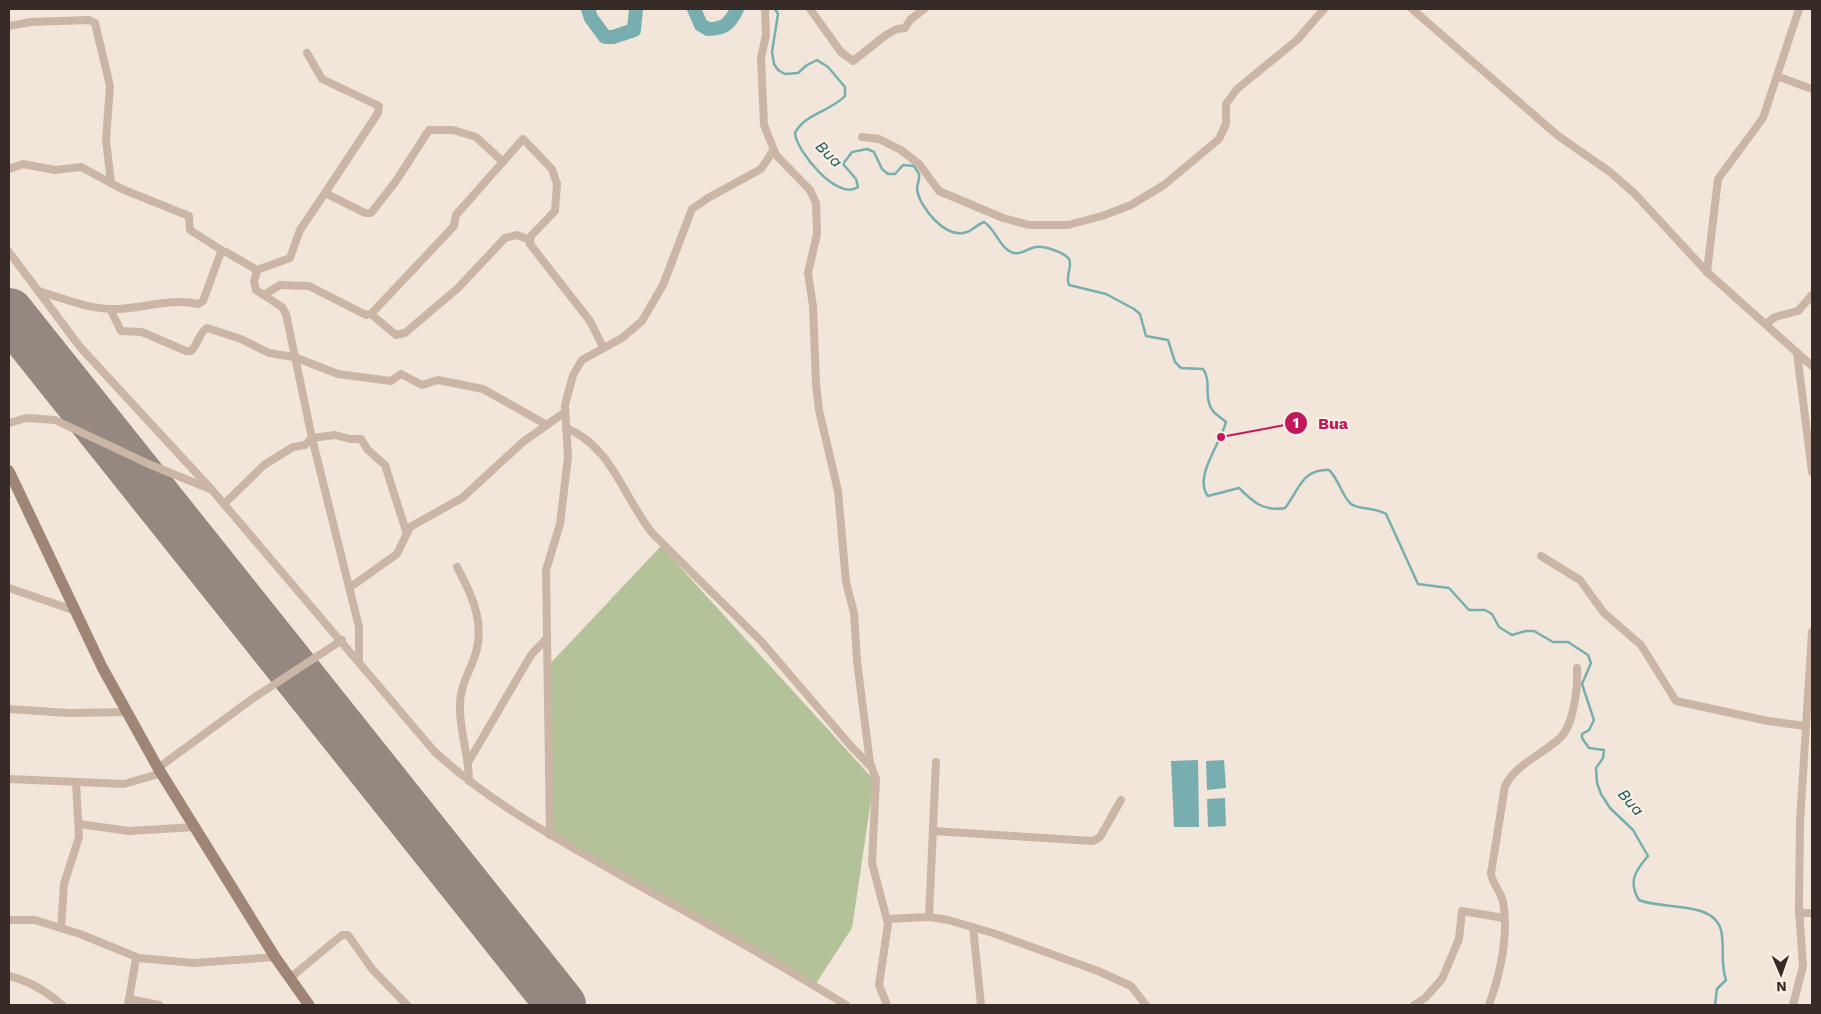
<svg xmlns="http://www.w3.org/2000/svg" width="1821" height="1014" font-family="'Work Sans',sans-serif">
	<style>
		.green { fill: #b4c299 }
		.water { fill: #78aeb0 }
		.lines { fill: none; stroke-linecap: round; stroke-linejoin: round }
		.stream { stroke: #78aeb0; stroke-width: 2.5 }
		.river { stroke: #78aeb0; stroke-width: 14 }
		.runway { stroke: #948880; stroke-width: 50 }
		.street { stroke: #cbb6a5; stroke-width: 8 }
		.secondary { stroke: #9e8576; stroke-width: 11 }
		.labels { text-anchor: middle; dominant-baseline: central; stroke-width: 4; stroke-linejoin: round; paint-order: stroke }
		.water-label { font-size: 16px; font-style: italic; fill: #1b5559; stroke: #faf1e6 }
		.leader { fill: none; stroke: #c2185b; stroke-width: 2 }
		.callout-dot { fill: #c2185b; stroke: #faf1e6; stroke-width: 2 }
		.mark-label { font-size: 15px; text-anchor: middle; font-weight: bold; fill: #fff }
		.callout-label { font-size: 16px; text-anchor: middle; font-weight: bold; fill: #c2185b; stroke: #faf1e6; stroke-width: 4; stroke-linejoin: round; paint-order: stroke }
	</style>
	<rect width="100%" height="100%" fill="#f2e6da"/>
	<path class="green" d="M661,546L874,780L852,928L815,985L552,836L547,667Z"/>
	<g class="water">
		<path d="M1198,760L1199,827H1174L1171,761Z"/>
		<path d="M1224,760L1226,788L1207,790L1206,761Z"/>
		<path d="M1225,798L1226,826L1208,827L1207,799Z"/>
	</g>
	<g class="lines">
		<path class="stream" d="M775,9L778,14L772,52L774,64L778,70L785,74L798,73L807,65L817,60L828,67L845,87V96C831,111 804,114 795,133C796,151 838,202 858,187L856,179L843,164L852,152L867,149L874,152L882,169L888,174H895L903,165L914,166L919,174C920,180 917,184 917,189C919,207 946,240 967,232C973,230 978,224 984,222C996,229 1000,250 1014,253C1022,255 1028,248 1036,247C1044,246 1064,252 1069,259C1073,267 1065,274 1069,285L1106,294L1134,309L1140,314L1146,336L1168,340L1175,362L1181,368L1203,369C1212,381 1203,399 1213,411C1216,415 1222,418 1226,422C1221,443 1193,477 1208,496L1239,488C1253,502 1264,512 1285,508C1298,492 1302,468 1329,470C1339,479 1341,495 1351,504C1359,510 1375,507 1386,514L1418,584L1449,588L1469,610H1485L1492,614L1499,627L1512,635L1526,631H1534L1553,642H1568L1588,655L1591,663L1582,684L1594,720L1589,730L1582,734V738L1589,748L1604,750L1603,758L1596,768L1597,783L1601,794L1610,808L1633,830L1648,856C1635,871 1628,882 1639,900C1661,910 1713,900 1721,930C1725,947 1720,963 1726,980L1717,989L1715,1005"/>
		<g class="river">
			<path d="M588,9L591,18L605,37H613L634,30L636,9"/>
			<path d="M694,9L701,25L708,29C724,29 730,24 737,9"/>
		</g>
		<path class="runway" d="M9,313L561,1005"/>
		<g class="street">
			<path d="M765,9L766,35L761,58L764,125L776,155L810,190L816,203L817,234L808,273L813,306L816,384L819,410L838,491L846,582L854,613L857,661L870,763L876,779L872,863L888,924L879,985L887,1005"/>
			<path d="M810,9L841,52L853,61L886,35L897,29L905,28L910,20L924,9"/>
			<path d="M1412,9L1557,135L1610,172L1635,194L1707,272L1812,366"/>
			<path d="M9,26L31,22L89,20L95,23L110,86L106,140L111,183"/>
			<path d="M307,53L322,79L379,106L378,113L325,193"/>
			<path d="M1777,76L1812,89"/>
			<path d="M862,137L879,139L901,150L920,165L939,191L1003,218L1029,225H1068L1102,216L1131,205L1164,185L1219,139L1226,124V104L1237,89L1297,40L1324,9"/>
			<path d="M9,169L23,164L55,170L81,167L122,189L189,216L190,230L223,251"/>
			<path d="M9,252L80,347L212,490L434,751C487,800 548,834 610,869C689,914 769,957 846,1005"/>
			<path d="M257,270L254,282L256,290L282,307L286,314L312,438L359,627V661"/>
			<path d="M1707,272L1718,179L1763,118L1799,9"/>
			<path d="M39,291C64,299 91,310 118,309C145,308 171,298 198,304L203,301L221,252H226L257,270L290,258L300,230L325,193L365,213H371L396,181L429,130H453L476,137L503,162"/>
			<path d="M264,295L280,285L309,286L366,315L371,314L454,226L456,215L523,139L552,169L557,184L555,211L531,236L530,244L590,321L603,347"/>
			<path d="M110,309L121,331L142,332L186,351H191C198,345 199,332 207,328L241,339L269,353L294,357L338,374L391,381L401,374L422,385L438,380L483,389L547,425"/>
			<path d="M371,314L396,335L405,333L458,288L505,238L517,235L530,240"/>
			<path d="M1766,324L1775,317L1798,311L1812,295"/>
			<path d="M1797,353L1812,472"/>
			<path d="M9,423L26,418L55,420L151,465L210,489"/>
			<path d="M566,428C612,446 624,499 653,534L761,641L850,745L870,766"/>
			<path d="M224,504L264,465L293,447L305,445L312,438L335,435L350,439H361L368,450L385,465L406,531"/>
			<path d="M1541,556L1580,580L1604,613L1641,645L1676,701L1768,721L1805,726"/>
			<path d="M457,567C473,596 487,627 473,661C467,676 460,688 460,705C459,730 469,755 469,781"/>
			<path d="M9,588L76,611"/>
			<path d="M349,588L397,554L410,527L462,498L523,442L565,412"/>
			<path d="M9,709L69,713L127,712"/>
			<path d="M469,761L531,655L547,638"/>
			<path d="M158,768L252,699L342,640"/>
			<path d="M9,779L124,784L162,773"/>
			<path d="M79,824L129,831L195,827"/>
			<path d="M933,831L1093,841L1100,837L1121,800"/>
			<path d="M550,835L546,570L560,524L568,457L565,405L573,375L582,360L622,338L642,321L663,285L692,209L708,198L761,169L773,151"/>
			<path d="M1799,913H1812"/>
			<path d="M929,917L936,762"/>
			<path d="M887,919L929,917L948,920L993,933L1098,971L1131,986L1146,1005"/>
			<path d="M9,920H35L80,934L139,958L194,963L275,957"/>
			<path d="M973,927L981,1005"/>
			<path d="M61,928L64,884L79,837L76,782"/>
			<path d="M9,976C30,981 46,991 62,1005"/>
			<path d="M290,978L342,935H348L372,969L407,1005"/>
			<path d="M129,999L159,1005"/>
			<path d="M128,1005L136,958"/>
			<path d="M1414,1005L1425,998L1442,979L1459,939L1462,911L1504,918"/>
			<path d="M1489,1005C1500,974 1509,935 1503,902C1501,891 1492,884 1491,873L1505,786C1517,763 1542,755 1560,738C1574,725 1578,686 1577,668"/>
			<path d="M1793,1005L1803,966L1799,909L1800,822L1812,632"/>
		</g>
		<path class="secondary" d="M9,471L102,667L158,768L275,957L309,1005"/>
	</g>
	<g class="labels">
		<g class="water-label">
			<text transform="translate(829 154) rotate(45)">Bua</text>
			<text transform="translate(1631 802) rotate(49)">Bua</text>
		</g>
	</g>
	<path class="leader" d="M1221 437L1296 423"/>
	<g class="callout-dot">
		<circle cx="1221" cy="437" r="5"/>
		<circle cx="1296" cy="423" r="12"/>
	</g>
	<g class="mark-label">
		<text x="1296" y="428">1</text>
	</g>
	<g class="callout-label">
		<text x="1333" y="429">Bua</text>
	</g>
	<rect width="1821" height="1014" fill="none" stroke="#362b27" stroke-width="20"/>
	<g transform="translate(1781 974) rotate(178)" stroke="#faf1e6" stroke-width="4" paint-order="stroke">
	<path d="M0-4L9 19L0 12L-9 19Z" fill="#362b27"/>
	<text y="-8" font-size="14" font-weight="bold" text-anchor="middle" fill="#362b27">N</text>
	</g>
</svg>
